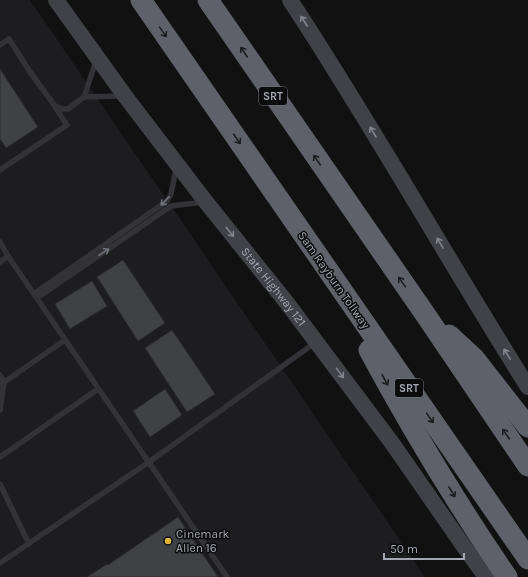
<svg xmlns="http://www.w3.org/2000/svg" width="528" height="577" font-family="Karla,sans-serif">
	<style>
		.built { fill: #1d1d1f }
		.building { fill: #404145; stroke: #2c2b2e }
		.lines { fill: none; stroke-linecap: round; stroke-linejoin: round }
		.service { stroke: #333337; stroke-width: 5.5 }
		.secondary { stroke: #414247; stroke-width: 16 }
		.motorway { stroke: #5f6168; stroke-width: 21 }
		.oneway { stroke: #81848d }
		.oneway2 { stroke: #1d1d1f }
		.oneway3 { stroke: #71737b }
		.poi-dot { fill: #e1b53b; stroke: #0c0c0d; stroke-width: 1.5 }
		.labels { text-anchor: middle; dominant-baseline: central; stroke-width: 3; stroke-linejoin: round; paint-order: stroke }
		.shield { fill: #0c0c0d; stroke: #767880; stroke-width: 1 }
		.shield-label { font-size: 11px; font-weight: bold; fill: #a4a7b2 }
		.street-label { font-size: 12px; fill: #a4a7b2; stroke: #0c0c0d }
		.poi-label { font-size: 12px; fill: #a4a7b2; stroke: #0c0c0d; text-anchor: start }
	</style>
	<rect width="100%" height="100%" fill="#111112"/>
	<path class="built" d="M0,0H30L425,577H0Z"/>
	<g class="building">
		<path d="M0,69L38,127L6,148L0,139Z"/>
		<path d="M123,260L165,323L138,341L97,277Z"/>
		<path d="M92,281L107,306L70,329L55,304Z"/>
		<path d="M172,330L215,394L187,412L145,348Z"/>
		<path d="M165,389L182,415L150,437L133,411Z"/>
		<path d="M178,517L218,577H87L107,564L108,565Z"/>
	</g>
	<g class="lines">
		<g class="service">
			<path d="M0,45L9,39L30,72L55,106L62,109H68L84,97L123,96"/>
			<path d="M84,97L96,61"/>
			<path d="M0,170L67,125L55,107"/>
			<path d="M0,242L8,256L227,577"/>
			<path d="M0,262L8,256"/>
			<path d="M34,294L167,201L171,194L176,169"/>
			<path d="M37,298L171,206L204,202"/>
			<path d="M0,375L4,382L0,410"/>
			<path d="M0,385L65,340"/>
			<path d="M0,457L98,389"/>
			<path d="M0,484L29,544"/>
			<path d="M0,563L149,462L316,342"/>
		</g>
		<g class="secondary">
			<path id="s1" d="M56,0L125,96L206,202L287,303L392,443L465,548L486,577"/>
			<path d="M290,0C373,126 447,259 528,387"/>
		</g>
		<g class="motorway">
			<path d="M141,0L528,559"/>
			<path d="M208,0L425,314L528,466"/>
			<path d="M449,335L474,358L528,427"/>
			<path d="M369,350C411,428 457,504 507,577"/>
		</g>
	</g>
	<defs><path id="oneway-shaft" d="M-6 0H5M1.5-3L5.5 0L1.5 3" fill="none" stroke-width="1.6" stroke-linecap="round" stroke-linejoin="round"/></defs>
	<g class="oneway">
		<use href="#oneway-shaft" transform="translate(304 21) rotate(-123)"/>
		<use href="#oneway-shaft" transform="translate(373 132) rotate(-121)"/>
		<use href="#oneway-shaft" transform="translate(230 232) rotate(51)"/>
		<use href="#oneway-shaft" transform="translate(440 243) rotate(-121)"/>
		<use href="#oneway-shaft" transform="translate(507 354) rotate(-122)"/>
		<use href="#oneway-shaft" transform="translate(340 373) rotate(53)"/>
	</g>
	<g class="oneway2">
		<use href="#oneway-shaft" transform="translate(163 32) rotate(55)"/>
		<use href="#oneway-shaft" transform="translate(244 52) rotate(-124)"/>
		<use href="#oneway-shaft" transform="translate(237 139) rotate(55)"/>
		<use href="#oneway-shaft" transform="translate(317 160) rotate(-124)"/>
		<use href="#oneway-shaft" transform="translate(402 282) rotate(-125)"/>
		<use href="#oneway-shaft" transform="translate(385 380) rotate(62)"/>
		<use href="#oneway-shaft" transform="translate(430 418) rotate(55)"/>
		<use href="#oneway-shaft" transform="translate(506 434) rotate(-124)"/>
		<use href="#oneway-shaft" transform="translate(452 492) rotate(59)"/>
	</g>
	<g class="oneway3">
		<use href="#oneway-shaft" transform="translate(165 201) rotate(134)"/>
		<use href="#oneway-shaft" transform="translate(104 252) rotate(-34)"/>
	</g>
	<circle class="poi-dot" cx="168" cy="541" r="4"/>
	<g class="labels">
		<g class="shield">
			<rect x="259" y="87" width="28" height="18" rx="3"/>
			<rect x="395" y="379" width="28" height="18" rx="3"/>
		</g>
		<g class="shield-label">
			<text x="273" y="96">SRT</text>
			<text x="409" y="388">SRT</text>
		</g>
		<g class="street-label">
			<text transform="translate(334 280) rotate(55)">Sam Rayburn Tollway</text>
			<text stroke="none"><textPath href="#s1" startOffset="360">State Highway 121</textPath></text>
		</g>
		<g class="poi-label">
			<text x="176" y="534">Cinemark<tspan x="176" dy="14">Allen 16</tspan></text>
		</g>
	</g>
	<path d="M384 553v6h80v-6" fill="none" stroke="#a4a7b2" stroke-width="2"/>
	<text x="390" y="553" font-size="12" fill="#a4a7b2" stroke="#0c0c0d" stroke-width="3" paint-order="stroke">50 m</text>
</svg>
